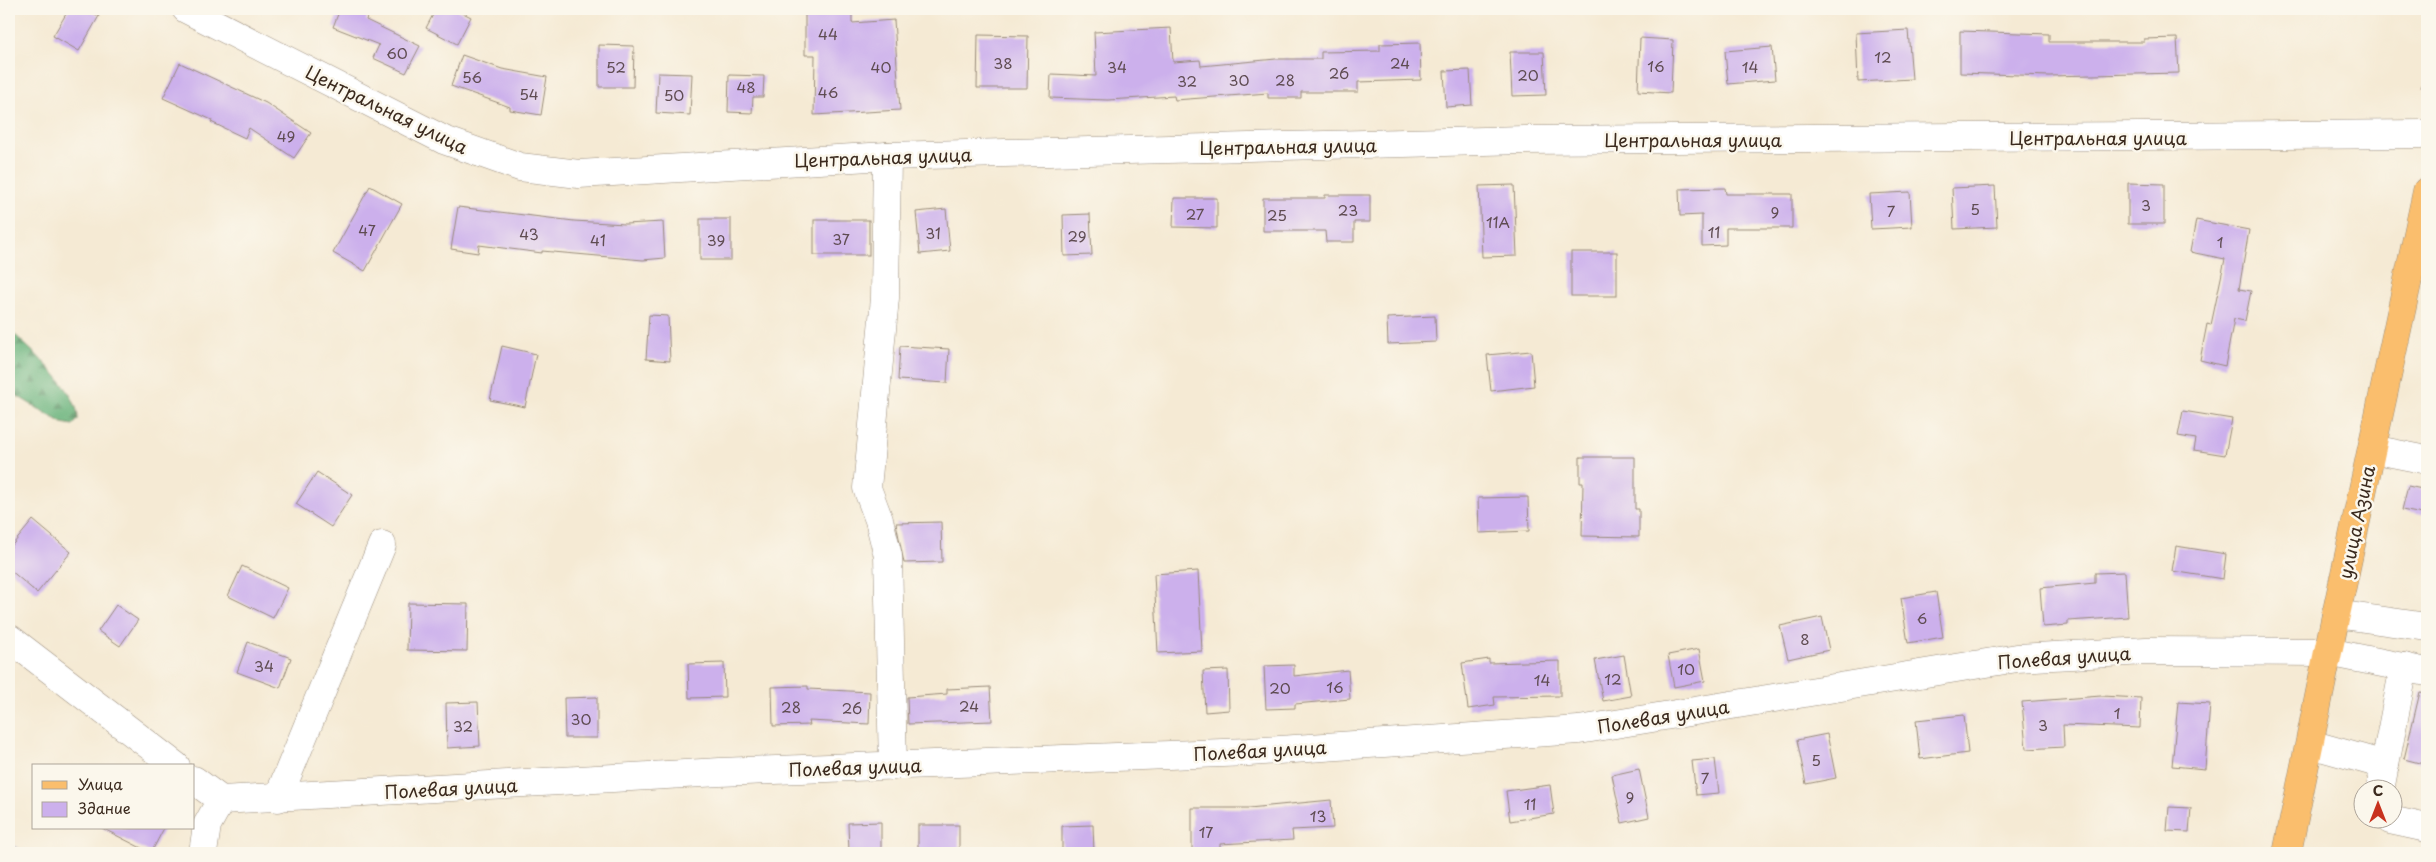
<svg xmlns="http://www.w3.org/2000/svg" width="2436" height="862" font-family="'Playpen Sans',sans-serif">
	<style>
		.industrial { fill: url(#industrial-furrows) }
		.forest { fill: url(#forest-firs); stroke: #526e4c }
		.building { fill: #ccb0ec }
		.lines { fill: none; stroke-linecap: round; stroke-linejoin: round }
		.minor-casing { stroke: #988a79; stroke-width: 29 }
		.major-casing { stroke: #988a79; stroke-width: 29 }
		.path { stroke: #988a79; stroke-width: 3; stroke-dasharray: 1 4; stroke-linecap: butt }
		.minor { stroke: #fff; stroke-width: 28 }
		.major { stroke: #fabe6d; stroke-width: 28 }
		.labels { text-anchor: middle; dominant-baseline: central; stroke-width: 5; stroke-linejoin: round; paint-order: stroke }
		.number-label { font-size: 15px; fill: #5f4c52 }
		.street-label { font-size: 18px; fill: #3b2a1e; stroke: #fbf7ec }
	</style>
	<defs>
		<pattern id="industrial-furrows" width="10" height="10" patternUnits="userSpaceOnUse" patternTransform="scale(1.25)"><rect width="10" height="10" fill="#c1c2dd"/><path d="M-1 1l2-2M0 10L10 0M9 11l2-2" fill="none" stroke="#a7a7bd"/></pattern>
		<pattern id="forest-firs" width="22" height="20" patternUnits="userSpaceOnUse" patternTransform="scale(1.25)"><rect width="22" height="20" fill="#68b27a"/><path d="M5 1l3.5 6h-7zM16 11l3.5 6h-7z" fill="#579163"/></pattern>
	</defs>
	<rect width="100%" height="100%" fill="#fbf7ec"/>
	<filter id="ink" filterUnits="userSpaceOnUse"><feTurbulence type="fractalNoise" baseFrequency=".02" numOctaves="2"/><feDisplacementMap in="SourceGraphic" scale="10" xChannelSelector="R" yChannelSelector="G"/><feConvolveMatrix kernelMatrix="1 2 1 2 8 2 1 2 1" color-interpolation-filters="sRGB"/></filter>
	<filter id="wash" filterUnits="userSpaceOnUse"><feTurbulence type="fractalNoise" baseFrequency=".0096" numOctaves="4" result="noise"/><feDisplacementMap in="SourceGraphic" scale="20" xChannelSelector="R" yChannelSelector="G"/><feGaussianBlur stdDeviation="1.12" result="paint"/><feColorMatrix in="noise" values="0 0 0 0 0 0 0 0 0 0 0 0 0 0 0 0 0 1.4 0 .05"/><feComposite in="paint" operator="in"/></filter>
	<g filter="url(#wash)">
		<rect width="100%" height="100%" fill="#f5ead4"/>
		<path class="industrial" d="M9,843L28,853H9Z"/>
		<path class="forest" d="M9,329C30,350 79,389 78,420L73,425L62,423L9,391Z"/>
		<g id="blocks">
			<g class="building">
				<path d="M69,9H85L99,16L79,51L53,36Z"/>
				<path d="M340,9H370L366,20L420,46L406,73L373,58L379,45L333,27Z"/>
				<path d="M436,9H455L471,17L457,44L426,28Z"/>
				<path d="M805,10H852V23L894,20L900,110L814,115L815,55H805Z"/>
				<path d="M1171,28L1173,62L1200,60L1201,66L1276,59H1321V52L1380,51V44L1420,43L1421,80L1358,82V92H1301V98H1268V93L1175,100L1174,96L1108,100L1050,98L1051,74L1096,76L1094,32Z"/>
				<path d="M1908,30L1912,79L1858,82L1856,33Z"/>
				<path d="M1960,31L2049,34V42H2144V39L2177,38L2179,73L2049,76L1960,73Z"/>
				<path d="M978,35L1028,36L1027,88H977Z"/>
				<path d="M1640,38L1673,40L1671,93L1638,91Z"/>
				<path d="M599,45L634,46L633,87H599Z"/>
				<path d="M1772,47L1775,80L1728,84L1725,51Z"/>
				<path d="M1510,52H1544L1546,95L1512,96Z"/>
				<path d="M462,55L502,69L547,77L541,115L510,110V107L451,86Z"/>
				<path d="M180,63L266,103L311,133L294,158L249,128L245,138L211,122L212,120L163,98Z"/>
				<path d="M1470,70L1472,105L1446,107L1444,71Z"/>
				<path d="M658,73L692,74L690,115L656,113Z"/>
				<path d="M729,75L764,76L763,97H753L752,113L728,112Z"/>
				<path d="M2128,183L2164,184V224H2128Z"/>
				<path d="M1514,185L1517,256L1482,257L1479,186Z"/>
				<path d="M370,186L402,204L365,271L333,253Z"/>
				<path d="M1995,186L1997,227L1954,229L1952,188Z"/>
				<path d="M1725,188L1726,194H1792V228H1726V245L1702,246V215L1680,216L1679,189Z"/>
				<path d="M1910,192L1912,227L1871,229L1869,194Z"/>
				<path d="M1325,195H1370V222H1354V242H1326L1325,231H1263V198H1325Z"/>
				<path d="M1174,198H1217V228L1173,227Z"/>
				<path d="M458,207L574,221L625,224L663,222L665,258L643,260L542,251V253L479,245L478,253L451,249Z"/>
				<path d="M946,209L950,251L920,254L916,212Z"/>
				<path d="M1090,214L1092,255L1064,256L1063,215Z"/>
				<rect x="700" y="219" width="31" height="41"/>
				<rect x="814" y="220" width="55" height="35"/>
				<path d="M2196,220L2249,230L2239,289L2251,291L2245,321L2234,319L2225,366L2200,360L2207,324L2211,325L2225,259L2190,252Z"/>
				<rect x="1571" y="252" width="46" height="44"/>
				<path d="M649,315L668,316L670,361L646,359Z"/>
				<path d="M1435,316L1436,342L1388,344L1387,318Z"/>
				<path d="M502,346L536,354L525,407L490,400Z"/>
				<path d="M900,346L949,349L947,383L898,380Z"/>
				<path d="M1531,351L1534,386L1491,391L1487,355Z"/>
				<path d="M2183,411L2232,419L2225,455L2194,450L2196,439L2178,436Z"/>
				<path d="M1580,457H1635V509H1639V537L1582,536L1583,483H1580Z"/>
				<path d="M317,472L352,495L331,527L296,504Z"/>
				<path d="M2408,486L2427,490V515L2402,510Z"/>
				<path d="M1528,497L1529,531L1479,533L1478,498Z"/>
				<path d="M33,520L71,552L37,593L9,569V549Z"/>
				<path d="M941,522L942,562L904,563L896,523Z"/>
				<path d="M2176,546L2226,554L2223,579L2172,571Z"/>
				<path d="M242,566L288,588L273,618L228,596Z"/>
				<path d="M1198,571L1202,651L1158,653L1154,574Z"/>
				<path d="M2125,572L2128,617L2068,621V625L2043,627L2040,588L2095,583V573Z"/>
				<path d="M1936,592L1943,637L1908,643L1901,598Z"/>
				<path d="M408,603L468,604L467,651L407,650Z"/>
				<path d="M116,605L138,620L120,646L98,631Z"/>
				<path d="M1822,617L1829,650L1788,659L1780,626Z"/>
				<path d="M248,642L291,658L280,688L237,672Z"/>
				<path d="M1699,649L1705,681L1674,687L1668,655Z"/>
				<path d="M1624,655L1631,696L1603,701L1595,660Z"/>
				<path d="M1489,659V663L1560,661V696L1494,697L1495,705L1468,709L1462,663Z"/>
				<path d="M724,663L725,697L689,698L688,664Z"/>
				<path d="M1294,665V676L1348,670L1350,699L1295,704V708L1266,709L1264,666Z"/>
				<path d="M1228,670L1229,710L1205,712L1203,671Z"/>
				<path d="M808,686V689L870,692L869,724L809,721L810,725L773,726L772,687Z"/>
				<path d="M990,687L992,721L908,724L907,697L947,694V689Z"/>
				<path d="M2420,692L2427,693V765L2404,759Z"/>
				<path d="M2101,696L2141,698L2140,728L2063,725L2064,747L2026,749L2022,702Z"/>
				<path d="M597,697V738H565L564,698Z"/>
				<path d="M478,702L480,746L447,748L446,703Z"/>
				<path d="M2178,702L2210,704L2205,769L2172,766Z"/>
				<path d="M1964,715L1968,753L1920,759L1916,720Z"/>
				<path d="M1827,734L1836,778L1806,784L1797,740Z"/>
				<path d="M1715,759L1719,793L1696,795L1692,761Z"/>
				<path d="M1639,769L1649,817L1622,823L1612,775Z"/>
				<path d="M1550,785L1554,814L1510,821L1506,791Z"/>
				<path d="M1331,800L1333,828L1292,830L1293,840L1220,844V853H1192V808H1249Z"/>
				<path d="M2169,807L2191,808L2189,832L2167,831Z"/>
				<path d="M881,822V853H849L848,823Z"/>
				<rect x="918" y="825" width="41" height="28"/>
				<path d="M1093,825L1094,853H1062V826Z"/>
				<path d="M102,828H164L151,853Z"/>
			</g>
		</g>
	</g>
	<g filter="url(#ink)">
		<use href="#blocks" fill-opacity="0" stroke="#988a79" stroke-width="1"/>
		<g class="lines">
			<defs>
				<g id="minor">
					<path d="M186,9L444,140L520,167L579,174L887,156L1524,140L2427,134"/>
					<path d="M887,156L885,298L867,488L879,520L888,556L893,766"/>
					<path d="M2372,449L2427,460"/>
					<path d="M2336,614L2427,627"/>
					<path d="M9,638L176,766"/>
					<path d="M2310,744L2385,765"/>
					<path d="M194,780L221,800L720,772L1249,752L1579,730L2017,658L2146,651L2328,652L2427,672"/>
					<path d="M2380,790L2404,667"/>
					<path d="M278,798L382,545"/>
					<path d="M2390,820L2427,828"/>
					<path d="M203,853L207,825L221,800"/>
				</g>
				<path id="major" d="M2287,853L2328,652L2427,191"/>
			</defs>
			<use href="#minor" class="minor-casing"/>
			<use href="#major" class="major-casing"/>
			<path class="path" d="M2420,86L2427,89"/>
			<use href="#minor" class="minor"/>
			<use href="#major" class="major"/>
		</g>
	</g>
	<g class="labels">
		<g class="number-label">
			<text x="828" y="33">44</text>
			<text x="397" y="52">60</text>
			<text x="1883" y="56">12</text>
			<text x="1003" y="62">38</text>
			<text x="1400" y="62">24</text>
			<text x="1656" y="65">16</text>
			<text x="616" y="66">52</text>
			<text x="881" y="66">40</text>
			<text x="1117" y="66">34</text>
			<text x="1750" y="66">14</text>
			<text x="1339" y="72">26</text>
			<text x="1528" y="74">20</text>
			<text x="472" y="76">56</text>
			<text x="1239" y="79">30</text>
			<text x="1285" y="79">28</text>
			<text x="1187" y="80">32</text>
			<text x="746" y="86">48</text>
			<text x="828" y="91">46</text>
			<text x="529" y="93">54</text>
			<text x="674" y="94">50</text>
			<text x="286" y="135">49</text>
			<text x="2146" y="204">3</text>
			<text x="1975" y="208">5</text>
			<text x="1348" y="209">23</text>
			<text x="1891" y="210">7</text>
			<text x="1775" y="211">9</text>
			<text x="1195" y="213">27</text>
			<text x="1277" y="214">25</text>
			<text x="1498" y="221">11А</text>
			<text x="367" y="229">47</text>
			<text x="1714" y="231">11</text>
			<text x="933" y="232">31</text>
			<text x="529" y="233">43</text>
			<text x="1077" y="235">29</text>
			<text x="841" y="238">37</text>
			<text x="598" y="239">41</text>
			<text x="716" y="239">39</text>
			<text x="2220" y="241">1</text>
			<text x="1922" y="617">6</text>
			<text x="1805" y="638">8</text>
			<text x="264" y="665">34</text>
			<text x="1686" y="668">10</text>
			<text x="1613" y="678">12</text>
			<text x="1542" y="679">14</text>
			<text x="1335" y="686">16</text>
			<text x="1280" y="687">20</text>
			<text x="969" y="705">24</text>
			<text x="791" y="706">28</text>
			<text x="852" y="707">26</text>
			<text x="2117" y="712">1</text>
			<text x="581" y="718">30</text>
			<text x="2043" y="724">3</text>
			<text x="463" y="725">32</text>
			<text x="1816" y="759">5</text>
			<text x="1705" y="777">7</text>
			<text x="1630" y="796">9</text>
			<text x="1530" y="803">11</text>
			<text x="1318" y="815">13</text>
			<text x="1206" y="831">17</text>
		</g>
		<g class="street-label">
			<text transform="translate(387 109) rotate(26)">Центральная улица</text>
			<text x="2098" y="137">Центральная улица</text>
			<text x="1693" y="139">Центральная улица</text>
			<text transform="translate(1288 146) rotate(-1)">Центральная улица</text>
			<text transform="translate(883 157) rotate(-2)">Центральная улица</text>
			<text transform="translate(2356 522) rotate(-78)">улица Азина</text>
			<text transform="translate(2064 657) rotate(-4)">Полевая улица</text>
			<text transform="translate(1663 716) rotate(-9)">Полевая улица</text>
			<text transform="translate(1260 750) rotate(-3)">Полевая улица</text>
			<text transform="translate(855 767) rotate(-2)">Полевая улица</text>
			<text transform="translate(451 788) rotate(-3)">Полевая улица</text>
		</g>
	</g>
	<rect width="2436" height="862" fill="none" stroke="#fbf7ec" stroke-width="30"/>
	<rect x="32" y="764" width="162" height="65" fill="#fbf7ec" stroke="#aea59a"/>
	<rect x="42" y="781" width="25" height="8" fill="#fabe6d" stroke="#aea59a"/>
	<text x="78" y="790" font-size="15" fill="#3b2a1e">Улица</text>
	<rect x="42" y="802" width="25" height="15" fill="#ccb0ec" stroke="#aea59a"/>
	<text x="78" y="814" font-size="15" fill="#3b2a1e">Здание</text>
	<g transform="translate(2378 804)"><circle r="24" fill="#fbf7ec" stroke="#aea59a"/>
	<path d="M0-4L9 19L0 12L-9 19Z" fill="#c8321e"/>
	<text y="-8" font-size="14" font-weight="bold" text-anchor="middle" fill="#3b2a1e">С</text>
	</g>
</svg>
